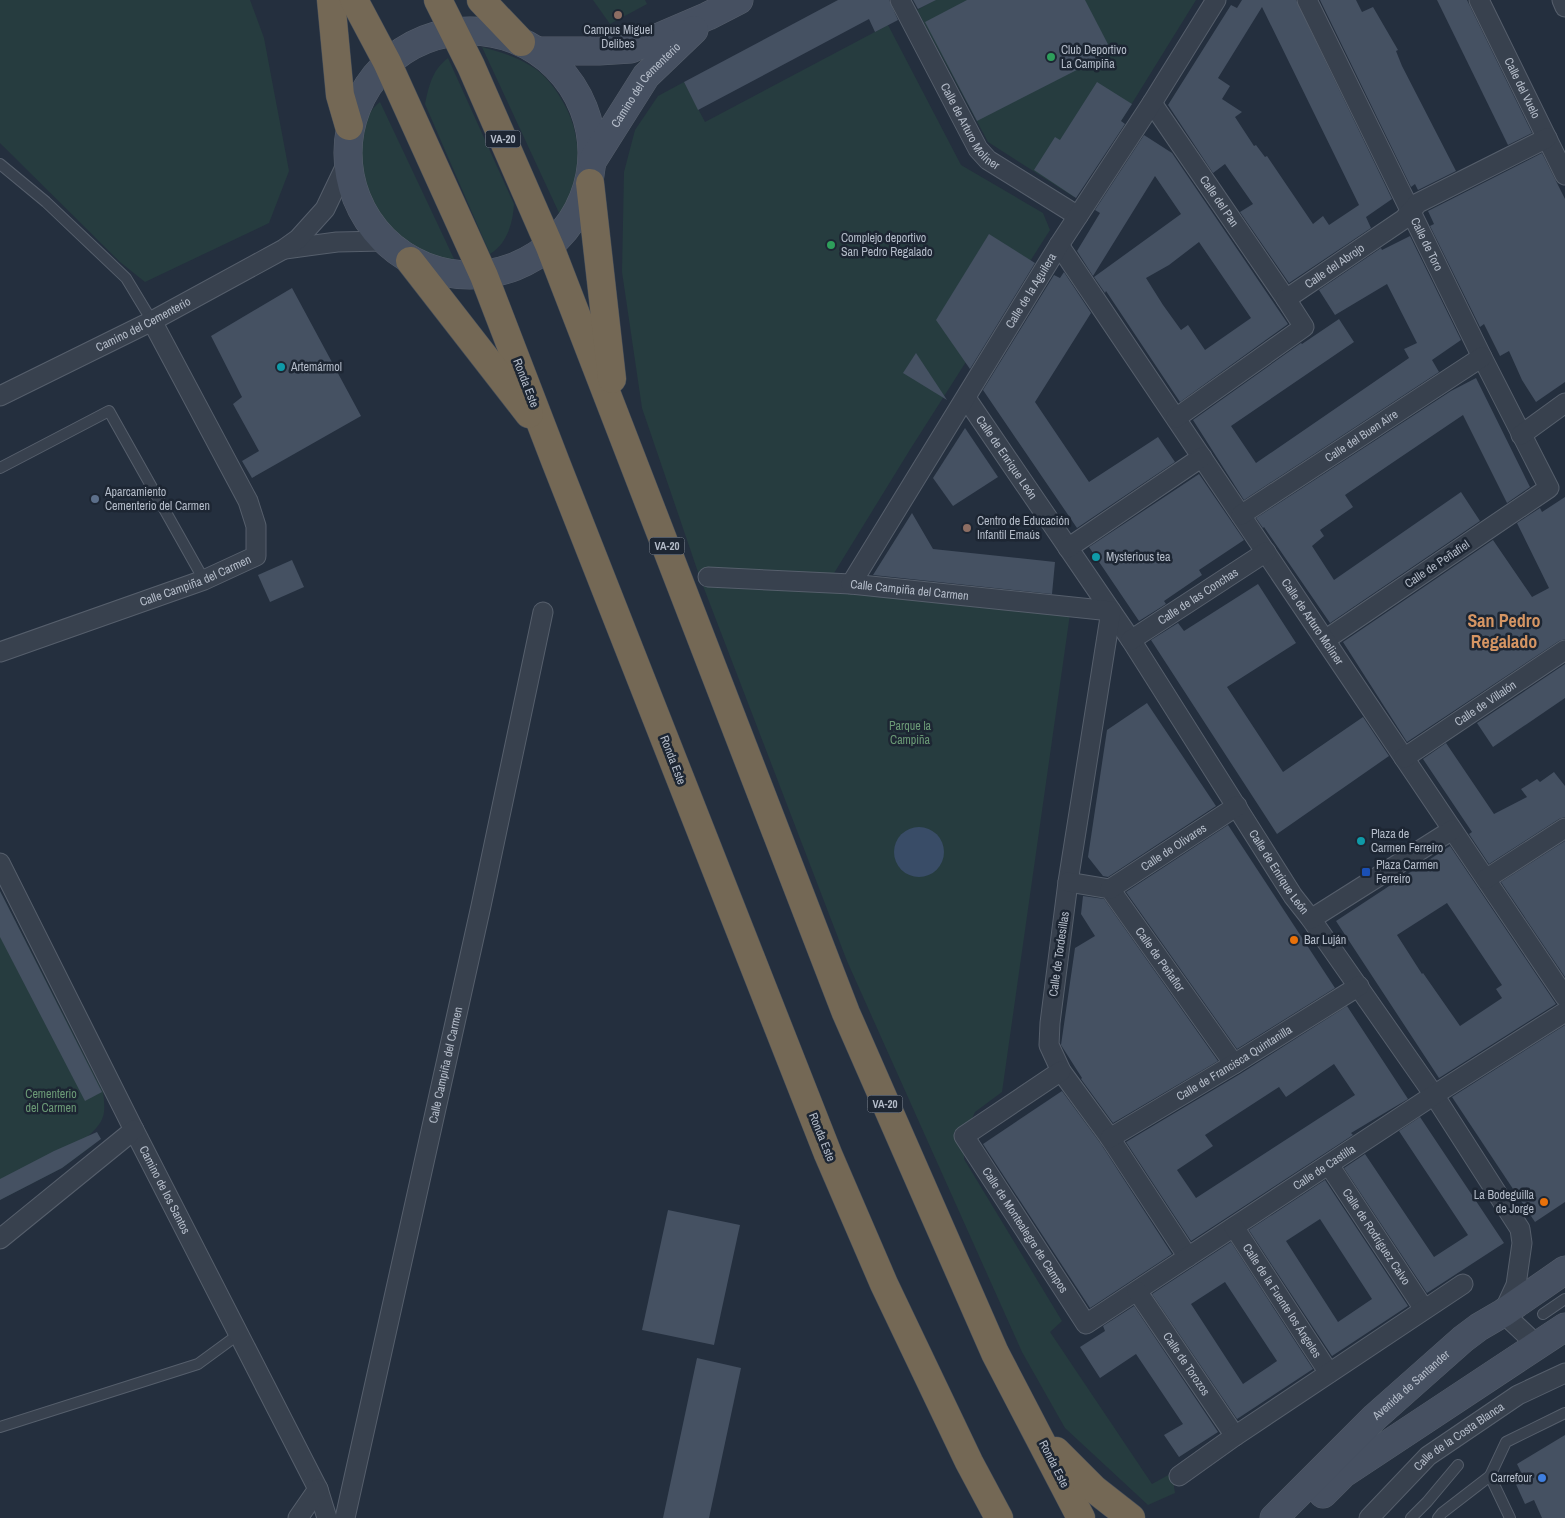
<svg xmlns="http://www.w3.org/2000/svg" width="1565" height="1518" font-family="'Archivo Narrow',sans-serif">
	<style>
		.green { fill: #263c3f }
		.water { fill: #394c67 }
		.building { fill: #455162; fill-rule: evenodd }
		.lines { fill: none; stroke-linecap: round; stroke-linejoin: round }
		.lane-casing { stroke: #565f6c; stroke-width: 12 }
		.street-casing { stroke: #565f6c; stroke-width: 21 }
		.secondary-casing { stroke: #565f6c; stroke-width: 29 }
		.highway-casing { stroke: #434c59; stroke-width: 29 }
		.lane { stroke: #38414e; stroke-width: 10 }
		.street { stroke: #38414e; stroke-width: 19 }
		.secondary { stroke: #465061; stroke-width: 28 }
		.highway { stroke: #746855; stroke-width: 28 }
		.education-dot { fill: #8d6e63; stroke: #1d2633; stroke-width: 2 }
		.leisure-dot { fill: #2e9e5b; stroke: #1d2633; stroke-width: 2 }
		.culture-dot { fill: #0f9aa8; stroke: #1d2633; stroke-width: 2 }
		.service-dot { fill: #5c6f8a; stroke: #1d2633; stroke-width: 2 }
		.transit-dot { fill: #1a4fb4; stroke: #1d2633; stroke-width: 2 }
		.food-dot { fill: #e8710a; stroke: #1d2633; stroke-width: 2 }
		.shop-dot { fill: #3f7fe0; stroke: #1d2633; stroke-width: 2 }
		.labels { text-anchor: middle; dominant-baseline: central; stroke-width: 5; stroke-linejoin: round; paint-order: stroke }
		.shield { fill: #1d2633; stroke: #878f9c; stroke-width: 1 }
		.shield-label { font-size: 11px; font-weight: bold; fill: #b4bcc9 }
		.poi-label { font-size: 12px; fill: #b4bcc9; stroke: #1d2633; text-anchor: start }
		.street-label { font-size: 12px; fill: #b4bcc9; stroke: #1d2633 }
		.park-label { font-size: 12px; fill: #6b9a76; stroke: #1d2633 }
		.district-label { font-size: 18px; font-weight: bold; fill: #d59563; stroke: #1d2633 }
	</style>
	<rect width="100%" height="100%" fill="#242f3e"/>
	<g class="green">
		<path d="M0,0H250L264,38L289,171L269,223L145,282L120,262L0,143Z"/>
		<path d="M593,0H645L647,4L610,24Z"/>
		<path d="M935,0H1196L1074,197L988,142L917,10Z"/>
		<path d="M888,25L961,165L1043,213L1050,230L911,448L828,583L1071,607L1002,1092L975,1112L964,1136V1159L1062,1321L1050,1332L1152,1484L1172,1473L1175,1493L1148,1505L1065,1428L1022,1352L847,961L700,578L642,408L622,272L624,172L635,130L658,96L684,82L705,122Z"/>
		<path d="M482,47C499,52 516,56 531,66C543,73 553,85 560,97C584,134 583,178 560,215Z"/>
		<path d="M448,58L514,204C513,223 507,244 490,254L425,104C429,86 432,70 448,58Z"/>
		<path d="M380,102L456,263C399,257 360,206 361,150C361,131 365,114 380,102Z"/>
		<path d="M0,891L103,1092C106,1114 105,1121 88,1136L92,1146L62,1168L0,1200Z"/>
	</g>
	<circle class="water" cx="919" cy="852" r="25"/>
	<g class="building">
		<path d="M838,0H889L898,20L875,32L869,19L698,110L684,82Z"/>
		<path d="M913,0H936L918,9Z"/>
		<path d="M967,0H1085L1112,52L977,121L925,22Z"/>
		<path d="M1242,0H1296L1392,199L1366,217L1371,228L1289,283L1240,212L1253,204L1225,164L1213,173L1168,105L1231,5L1237,8ZM1262,7L1359,205L1329,225L1323,216L1313,224L1267,156L1265,157L1256,145L1254,146L1235,117L1242,112L1222,99L1230,86L1218,78Z"/>
		<path d="M1320,0H1356L1362,12L1373,7L1398,50L1396,51L1402,66L1456,171L1418,190L1415,184L1411,187Z"/>
		<path d="M1437,0H1467L1532,133L1508,145Z"/>
		<path d="M1097,82L1132,104L1121,121L1125,124L1076,198L1034,170L1055,137L1060,140Z"/>
		<path d="M1144,135L1172,153L1288,324L1180,402L1106,291L1105,293L1094,277L1181,214L1155,176L1093,276L1077,251L1100,213L1095,210ZM1199,242L1251,318L1205,350L1188,325L1181,330L1163,305L1146,278L1169,265Z"/>
		<path d="M1542,153L1565,199V382L1536,402L1522,380L1509,351L1500,356L1484,324L1480,327L1430,226L1434,224L1428,211Z"/>
		<path d="M989,234L1035,263L970,369L936,320Z"/>
		<path d="M1410,236L1461,340L1432,360L1439,372L1244,500L1193,420L1301,343L1302,344L1339,319L1354,342L1231,426L1256,463L1409,358L1404,349L1417,343L1387,284L1335,315L1319,290L1381,248L1382,250Z"/>
		<path d="M1064,272L1091,313L1035,402L1089,482L1158,437L1175,462L1077,528L983,390L1054,275L1060,278Z"/>
		<path d="M292,288L361,416L252,478L242,461L259,451L233,404L242,397L211,336Z"/>
		<path d="M916,353L947,400L903,373Z"/>
		<path d="M1476,378L1530,487L1507,503L1463,415L1389,465L1345,495L1353,507L1320,530L1324,536L1312,546L1334,580L1461,492L1480,521L1330,623L1264,527L1263,528L1256,518L1451,391Z"/>
		<path d="M965,428L998,477L953,506L933,478Z"/>
		<path d="M1199,474L1244,540L1199,570L1202,575L1164,601L1166,604L1139,621L1089,547Z"/>
		<path d="M1565,497V639L1559,641L1407,742L1343,642L1493,540L1532,597L1549,588L1517,523L1540,508L1542,512Z"/>
		<path d="M912,513L933,549L1055,562L1052,594L873,575Z"/>
		<path d="M292,560L304,587L270,602L258,575Z"/>
		<path d="M1258,584L1296,643L1227,687L1283,772L1363,717L1389,756L1277,834L1151,640L1178,623L1184,631Z"/>
		<path d="M1565,664V698L1493,747L1477,723Z"/>
		<path d="M1147,703L1216,806L1108,877L1103,876L1088,857L1107,730Z"/>
		<path d="M1446,743L1494,814L1527,797L1521,789L1537,779L1540,782L1554,772L1565,786V817L1559,819L1489,864L1469,834L1472,832L1423,759Z"/>
		<path d="M1228,825L1335,988L1237,1049L1126,892Z"/>
		<path d="M1565,841V977L1501,882Z"/>
		<path d="M1450,846L1556,1004L1439,1078L1336,921ZM1447,903L1502,985L1496,989L1502,998L1460,1026L1423,973L1422,974L1397,935Z"/>
		<path d="M0,891L102,1092L85,1101L0,937Z"/>
		<path d="M1083,896L1104,899L1218,1061L1113,1123L1081,1079L1082,1078L1061,1045L1075,948L1095,936L1081,914Z"/>
		<path d="M1347,1006L1408,1099L1351,1133L1353,1135L1191,1241L1126,1142L1240,1074ZM1334,1064L1355,1095L1196,1198L1177,1170L1213,1146L1205,1135L1279,1087L1286,1097Z"/>
		<path d="M1565,1025V1202L1535,1222L1452,1097Z"/>
		<path d="M1062,1091L1101,1144L1172,1254L1090,1308L983,1144Z"/>
		<path d="M1420,1117L1504,1243L1427,1293L1344,1168L1365,1154L1434,1257L1468,1235L1399,1131Z"/>
		<path d="M97,1132L101,1139L62,1168L0,1200V1179L54,1151Z"/>
		<path d="M1325,1180L1408,1306L1332,1356L1249,1230ZM1320,1219L1372,1299L1338,1322L1286,1241Z"/>
		<path d="M668,1210L740,1225L714,1345L642,1330Z"/>
		<path d="M1231,1242L1313,1369L1237,1419L1152,1294ZM1225,1282L1277,1361L1243,1384L1191,1304Z"/>
		<path d="M1134,1306L1218,1432L1179,1457L1164,1435L1183,1424L1136,1354L1100,1378L1080,1347L1105,1331L1103,1326Z"/>
		<path d="M697,1358L741,1368L709,1518H663Z"/>
		<path d="M1565,1435V1518H1542L1534,1500L1525,1504L1514,1480L1523,1476L1517,1464Z"/>
	</g>
	<g class="lines">
		<defs>
			<g id="lane">
				<path d="M0,164L46,202L126,278L152,321"/>
				<path d="M0,468L109,411L204,580"/>
				<path d="M1543,1314L1565,1299"/>
				<path d="M0,1427L198,1364L239,1334"/>
				<path d="M1411,1518L1427,1502L1458,1465"/>
				<path d="M1438,1518L1442,1513L1490,1476"/>
				<path d="M1510,1518L1490,1476L1506,1442L1565,1413"/>
			</g>
			<g id="street">
				<path id="s1" d="M900,0L978,149L988,160L1078,216"/>
				<path id="s2" d="M1307,0L1482,357L1549,488L1325,640"/>
				<path id="s3" d="M1479,0L1565,175"/>
				<path d="M1562,0L1565,7"/>
				<path id="s4" d="M1152,103L1286,299"/>
				<path id="s5" d="M1059,245L1565,997"/>
				<path d="M285,249L337,242L384,241"/>
				<path id="s6" d="M0,396L152,321L284,249L298,239L325,209L347,163"/>
				<path id="s7" d="M966,398L1131,640L1293,896L1311,919L1434,1095L1520,1229L1522,1243L1516,1285L1503,1313L1538,1346"/>
				<path id="s8" d="M1176,418L1304,327L1286,299L1404,219L1418,203L1547,138"/>
				<path d="M1521,435L1565,403"/>
				<path id="s9" d="M1241,515L1482,357"/>
				<path d="M1068,548L1202,457"/>
				<path id="s10" d="M708,577L851,584L1111,611L1068,882L1050,1023L1049,1045L1061,1071L1110,1138L1188,1257"/>
				<path id="s11" d="M851,584L1059,245L1152,103L1216,0"/>
				<path id="s12" d="M1131,640L1266,552"/>
				<path id="s13" d="M0,652L204,580L256,556V526L248,501L152,321"/>
				<path id="s14" d="M1404,758L1565,650"/>
				<path id="s15" d="M0,863L134,1130L318,1489L327,1518"/>
				<path d="M1486,879L1565,828"/>
				<path id="s16" d="M1068,882L1110,889L1234,1064"/>
				<path id="s17" d="M1110,889L1237,806"/>
				<path d="M1311,919L1452,830"/>
				<path id="s18" d="M1061,1071L964,1136L1086,1324L1434,1095L1565,1012"/>
				<path id="s19" d="M1110,1138L1234,1064L1359,986"/>
				<path id="s20" d="M1329,1165L1424,1309"/>
				<path id="s21" d="M1234,1227L1329,1373"/>
				<path d="M0,1239L134,1130"/>
				<path id="s22" d="M1137,1291L1235,1436"/>
				<path d="M1179,1476L1235,1436L1463,1284"/>
				<path d="M298,1518L318,1489"/>
				<path id="s23" d="M345,1518L481,906L543,612"/>
				<path id="s24" d="M1369,1518L1428,1456L1518,1395L1565,1373"/>
			</g>
			<g id="secondary">
				<circle cx="470" cy="153" r="122"/>
				<path d="M539,51H599L631,49L708,16L739,0"/>
				<path id="s25" d="M593,160L646,76L694,30"/>
				<path d="M1323,1494L1343,1474L1565,1327"/>
				<path id="s26" d="M1274,1518L1375,1417L1463,1339L1479,1327L1503,1313L1565,1270"/>
			</g>
			<g id="highway">
				<path d="M331,0L340,95L349,126"/>
				<path d="M354,0L387,62L484,276L556,463L828,1154L884,1284L969,1462L999,1518"/>
				<path d="M438,0L471,66L550,247L846,1013L995,1353L1081,1518"/>
				<path d="M481,0L521,42"/>
				<path d="M590,183L612,379"/>
				<path d="M410,261L529,414"/>
				<path d="M1056,1451L1094,1489L1131,1518"/>
			</g>
		</defs>
		<use href="#lane" class="lane-casing"/>
		<use href="#street" class="street-casing"/>
		<use href="#secondary" class="secondary-casing"/>
		<use href="#highway" class="highway-casing"/>
		<use href="#lane" class="lane"/>
		<use href="#street" class="street"/>
		<use href="#secondary" class="secondary"/>
		<use href="#highway" class="highway"/>
	</g>
	<g class="education-dot">
		<circle cx="618" cy="15" r="5"/>
		<circle cx="967" cy="528" r="5"/>
	</g>
	<g class="leisure-dot">
		<circle cx="1051" cy="57" r="5"/>
		<circle cx="831" cy="245" r="5"/>
	</g>
	<g class="culture-dot">
		<circle cx="281" cy="367" r="5"/>
		<circle cx="1096" cy="557" r="5"/>
		<circle cx="1361" cy="841" r="5"/>
	</g>
	<circle class="service-dot" cx="95" cy="499" r="5"/>
	<rect class="transit-dot" x="1361" y="867" width="10" height="10" rx="2.5"/>
	<g class="food-dot">
		<circle cx="1294" cy="940" r="5"/>
		<circle cx="1544" cy="1202" r="5"/>
	</g>
	<circle class="shop-dot" cx="1542" cy="1478" r="5"/>
	<g class="labels">
		<g class="shield">
			<rect x="485.5" y="130.5" width="35" height="17" rx="4"/>
			<rect x="649.5" y="537.5" width="35" height="17" rx="4"/>
			<rect x="867.5" y="1095.5" width="35" height="17" rx="4"/>
		</g>
		<g class="shield-label">
			<text x="503" y="139">VA-20</text>
			<text x="667" y="546">VA-20</text>
			<text x="885" y="1104">VA-20</text>
		</g>
		<g class="poi-label">
			<text x="618" y="30" text-anchor="middle">Campus Miguel<tspan x="618" dy="14">Delibes</tspan></text>
			<text x="1061" y="50">Club Deportivo<tspan x="1061" dy="14">La Campiña</tspan></text>
			<text x="841" y="238">Complejo deportivo<tspan x="841" dy="14">San Pedro Regalado</tspan></text>
			<text x="291" y="367">Artemármol</text>
			<text x="105" y="492">Aparcamiento<tspan x="105" dy="14">Cementerio del Carmen</tspan></text>
			<text x="977" y="521">Centro de Educación<tspan x="977" dy="14">Infantil Emaús</tspan></text>
			<text x="1106" y="557">Mysterious tea</text>
			<text x="1371" y="834">Plaza de<tspan x="1371" dy="14">Carmen Ferreiro</tspan></text>
			<text x="1376" y="865">Plaza Carmen<tspan x="1376" dy="14">Ferreiro</tspan></text>
			<text x="1304" y="940">Bar Luján</text>
			<text x="1534" y="1195" text-anchor="end">La Bodeguilla<tspan x="1534" dy="14">de Jorge</tspan></text>
			<text x="1532" y="1478" text-anchor="end">Carrefour</text>
		</g>
		<g class="street-label">
			<text stroke="none"><textPath href="#s25" startOffset="92">Camino del Cementerio</textPath></text>
			<text stroke="none"><textPath href="#s3" startOffset="98">Calle del Vuelo</textPath></text>
			<text stroke="none"><textPath href="#s1" startOffset="145">Calle de Arturo Moliner</textPath></text>
			<text stroke="none"><textPath href="#s4" startOffset="119">Calle del Pan</textPath></text>
			<text stroke="none"><textPath href="#s2" startOffset="272">Calle de Toro</textPath></text>
			<text stroke="none"><textPath href="#s8" startOffset="249">Calle del Abrojo</textPath></text>
			<text stroke="none"><textPath href="#s11" startOffset="344">Calle de la Aguilera</textPath></text>
			<text stroke="none"><textPath href="#s6" startOffset="160">Camino del Cementerio</textPath></text>
			<text transform="translate(526 383) rotate(69)">Ronda Este</text>
			<text stroke="none"><textPath href="#s9" startOffset="144">Calle del Buen Aire</textPath></text>
			<text stroke="none"><textPath href="#s7" startOffset="72">Calle de Enrique León</textPath></text>
			<text transform="translate(1437 564) rotate(-34)">Calle de Peñafiel</text>
			<text stroke="none"><textPath href="#s13" startOffset="208">Calle Campiña del Carmen</textPath></text>
			<text stroke="none"><textPath href="#s10" startOffset="202">Calle Campiña del Carmen</textPath></text>
			<text stroke="none"><textPath href="#s12" startOffset="80">Calle de las Conchas</textPath></text>
			<text stroke="none"><textPath href="#s5" startOffset="454">Calle de Arturo Moliner</textPath></text>
			<text stroke="none"><textPath href="#s14" startOffset="98">Calle de Villalón</textPath></text>
			<text transform="translate(673 760) rotate(69)">Ronda Este</text>
			<text stroke="none"><textPath href="#s17" startOffset="76">Calle de Olivares</textPath></text>
			<text stroke="none"><textPath href="#s7" startOffset="568">Calle de Enrique León</textPath></text>
			<text transform="translate(1059 954) rotate(-82)">Calle de Tordesillas</text>
			<text stroke="none"><textPath href="#s16" startOffset="129">Calle de Peñaflor</textPath></text>
			<text stroke="none"><textPath href="#s19" startOffset="145">Calle de Francisca Quintanilla</textPath></text>
			<text stroke="none"><textPath href="#s23" startOffset="464">Calle Campiña del Carmen</textPath></text>
			<text transform="translate(822 1137) rotate(68)">Ronda Este</text>
			<text stroke="none"><textPath href="#s18" startOffset="626">Calle de Castilla</textPath></text>
			<text stroke="none"><textPath href="#s15" startOffset="366">Camino de los Santos</textPath></text>
			<text stroke="none"><textPath href="#s18" startOffset="229">Calle de Montealegre de Campos</textPath></text>
			<text stroke="none"><textPath href="#s20" startOffset="86">Calle de Rodríguez Calvo</textPath></text>
			<text stroke="none"><textPath href="#s21" startOffset="88">Calle de la Fuente los Ángeles</textPath></text>
			<text stroke="none"><textPath href="#s22" startOffset="88">Calle de Torozos</textPath></text>
			<text stroke="none"><textPath href="#s26" startOffset="191">Avenida de Santander</textPath></text>
			<text stroke="none"><textPath href="#s24" startOffset="122">Calle de la Costa Blanca</textPath></text>
			<text transform="translate(1054 1464) rotate(63)">Ronda Este</text>
		</g>
		<g class="park-label">
			<text x="910" y="726">Parque la<tspan x="910" dy="14">Campiña</tspan></text>
			<text x="51" y="1094">Cementerio<tspan x="51" dy="14">del Carmen</tspan></text>
		</g>
		<g class="district-label">
			<text x="1504" y="620">San Pedro<tspan x="1504" dy="21">Regalado</tspan></text>
		</g>
	</g>
</svg>
